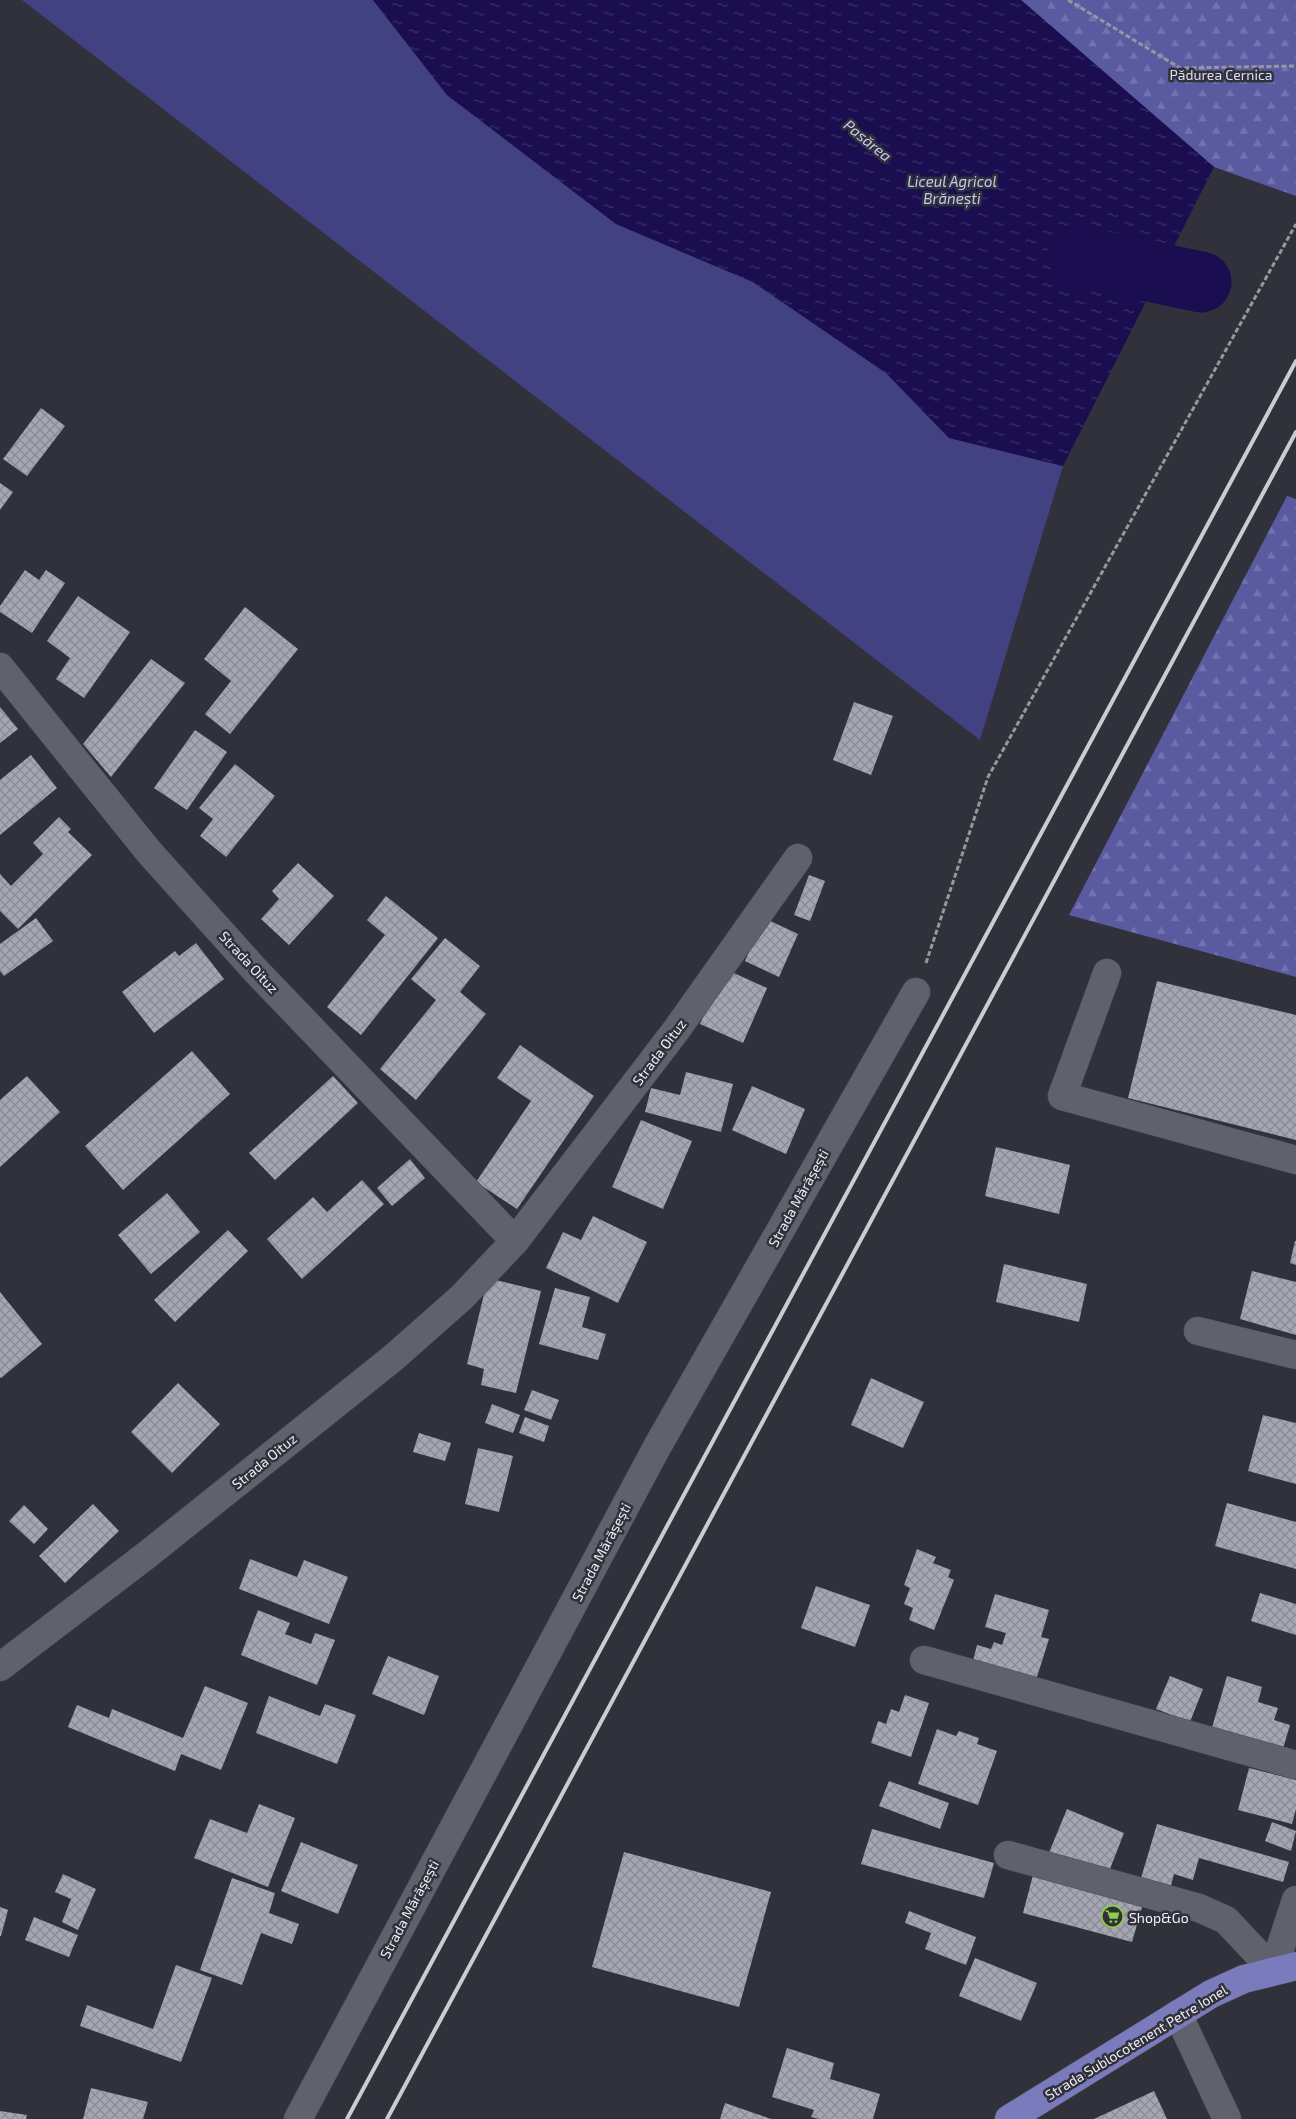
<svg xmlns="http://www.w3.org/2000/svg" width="1296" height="2119" font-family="'Exo 2',sans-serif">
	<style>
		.forest { fill: url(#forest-firs) }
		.green { fill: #424181 }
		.water { fill: url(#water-ripples) }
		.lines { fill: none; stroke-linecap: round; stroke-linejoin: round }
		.river { stroke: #1a0e50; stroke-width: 61 }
		.building { fill: url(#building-cross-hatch) }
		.minor-casing { stroke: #505159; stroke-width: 29 }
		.major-casing { stroke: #505159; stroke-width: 29 }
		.path { stroke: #96979f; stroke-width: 3; stroke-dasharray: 5 2.5; stroke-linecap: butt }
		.minor { stroke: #60616c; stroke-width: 28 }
		.major { stroke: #7a7bbc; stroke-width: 28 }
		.rail { stroke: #cbccd3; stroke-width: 4 }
		.labels { text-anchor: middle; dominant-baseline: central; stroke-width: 5; stroke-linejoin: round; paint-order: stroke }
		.park-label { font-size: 14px; fill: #dedff4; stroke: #30313b }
		.street-label { font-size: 14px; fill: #eeeff5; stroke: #30313b }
		.poi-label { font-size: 14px; fill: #eeeff5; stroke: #30313b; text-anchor: start }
		.water-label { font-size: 15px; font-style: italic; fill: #c4c7f0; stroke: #30313b }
	</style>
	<defs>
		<pattern id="forest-firs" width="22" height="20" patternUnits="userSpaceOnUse" patternTransform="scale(1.25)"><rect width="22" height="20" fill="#5a5aa1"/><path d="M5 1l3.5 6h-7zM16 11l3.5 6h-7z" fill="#7272af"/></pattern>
		<pattern id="water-ripples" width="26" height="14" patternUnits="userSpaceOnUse" patternTransform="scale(1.25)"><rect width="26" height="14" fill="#1a0e50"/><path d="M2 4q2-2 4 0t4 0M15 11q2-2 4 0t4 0" fill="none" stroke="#3c316a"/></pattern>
		<pattern id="building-cross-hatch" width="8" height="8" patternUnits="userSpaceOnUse" patternTransform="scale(1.25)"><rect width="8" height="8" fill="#a5a6b2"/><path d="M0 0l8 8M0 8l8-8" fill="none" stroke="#898a93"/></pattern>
	</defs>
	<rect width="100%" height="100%" fill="#30313b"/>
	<g class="forest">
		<path d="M1021,0H1296V196L1214,167Z"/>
		<path d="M1287,496L1296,499V977L1069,915Z"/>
	</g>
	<path class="green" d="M22,0H373L447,95L616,224L753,282L886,373L949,438L1063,466L980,740Z"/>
	<path class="water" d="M373,0H1021L1214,167L1063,466L949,438L886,373L753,282L616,224L447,95Z"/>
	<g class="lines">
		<path class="river" d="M1078,254L1087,258L1201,282"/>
	</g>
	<g class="building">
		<path d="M41,408L65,426L27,476L3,459Z"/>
		<path d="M0,483L13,492L0,510Z"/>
		<path d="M25,570L39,580L46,570L65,583L32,633L0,612V606Z"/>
		<path d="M78,596L130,632L84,698L56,679L70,658L47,641Z"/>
		<path d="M245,607L298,649L230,734L205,714L231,681L204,659Z"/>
		<path d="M151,659L185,683L111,777L83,744Z"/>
		<path d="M854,702L893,716L871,775L833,760Z"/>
		<path d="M0,707L18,729L0,743Z"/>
		<path d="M195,730L227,752L187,810L154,788Z"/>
		<path d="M31,755L57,788L0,835V780Z"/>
		<path d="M235,764L275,796L226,857L200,836L213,819L199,808Z"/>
		<path d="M59,817L71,829L68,832L92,855L18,929L0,911V874L11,886L43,854L33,843Z"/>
		<path d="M298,863L334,896L289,945L261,919L279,899L272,891Z"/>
		<path d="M809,875L825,881L810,921L794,915Z"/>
		<path d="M386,896L438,938L361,1035L327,1007L385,935L367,920Z"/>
		<path d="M36,918L53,941L4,976L0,971V944Z"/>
		<path d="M764,918L798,934L779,977L745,961Z"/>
		<path d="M445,938L480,966L460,992L486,1014L416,1100L380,1069L436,1000L411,979Z"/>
		<path d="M196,943L224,979L154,1033L122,992L175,951L179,956Z"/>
		<path d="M725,969L767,988L743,1043L700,1024Z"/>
		<path d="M1157,981L1296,1015V1140L1128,1098Z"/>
		<path d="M520,1045L594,1096L517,1209L476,1182L531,1101L497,1078Z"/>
		<path d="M192,1051L230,1094L123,1190L85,1146Z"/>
		<path d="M686,1072L733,1084L721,1132L645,1112L651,1088L680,1095Z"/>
		<path d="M27,1076L60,1112L0,1167V1100Z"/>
		<path d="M333,1076L358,1103L275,1180L249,1153Z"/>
		<path d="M752,1086L805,1109L786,1154L732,1130Z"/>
		<path d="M641,1120L692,1141L663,1209L612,1187Z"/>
		<path d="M996,1147L1070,1165L1059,1214L985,1196Z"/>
		<path d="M410,1159L425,1178L392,1206L377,1188Z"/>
		<path d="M362,1180L384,1204L302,1279L267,1239L313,1197L327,1212Z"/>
		<path d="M167,1193L200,1232L151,1274L118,1235Z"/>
		<path d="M593,1216L647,1242L618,1303L546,1268L563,1232L581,1240Z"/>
		<path d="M228,1230L248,1251L175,1322L154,1300Z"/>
		<path d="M1295,1241H1296V1265L1290,1263Z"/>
		<path d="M1004,1264L1087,1284L1079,1322L996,1302Z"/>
		<path d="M1252,1271L1296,1282V1335L1240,1319Z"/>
		<path d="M488,1278L541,1291L516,1393L481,1385L484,1369L467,1364Z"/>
		<path d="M555,1288L590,1297L582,1327L606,1334L598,1360L539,1344Z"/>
		<path d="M0,1292L42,1344L1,1378L0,1377Z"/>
		<path d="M871,1378L924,1402L903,1448L851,1425Z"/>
		<path d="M178,1383L220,1424L172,1473L131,1432Z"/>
		<path d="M532,1390L559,1400L551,1420L524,1410Z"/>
		<path d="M492,1404L520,1415L513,1433L485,1423Z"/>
		<path d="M1263,1415L1296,1423V1484L1248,1471Z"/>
		<path d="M525,1417L549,1426L544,1442L519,1433Z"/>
		<path d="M419,1433L451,1443L445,1461L413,1452Z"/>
		<path d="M478,1448L513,1456L499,1512L465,1504Z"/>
		<path d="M1227,1503L1296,1522V1569L1215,1546Z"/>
		<path d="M93,1504L119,1531L65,1583L39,1556Z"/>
		<path d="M24,1505L48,1529L34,1544L9,1521Z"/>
		<path d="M917,1549L936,1557L933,1563L951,1570L948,1577L954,1580L934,1630L909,1620L913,1608L904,1604L910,1588L904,1585Z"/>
		<path d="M250,1559L297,1577L304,1560L348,1577L329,1624L239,1589Z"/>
		<path d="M816,1586L870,1605L855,1647L801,1628Z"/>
		<path d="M1260,1593L1296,1604V1635L1251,1621Z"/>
		<path d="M995,1594L1049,1610L1041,1637L1049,1639L1036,1680L973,1661L977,1645L991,1649L994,1642L1002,1645L1006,1633L985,1627Z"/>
		<path d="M258,1610L290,1623L285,1634L311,1644L315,1633L335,1640L317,1685L241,1655Z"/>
		<path d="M388,1656L439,1676L424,1715L372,1694Z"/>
		<path d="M1170,1676L1203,1689L1190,1722L1156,1709Z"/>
		<path d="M1227,1676L1262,1687L1258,1702L1278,1708L1274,1720L1290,1725L1282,1752L1211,1731Z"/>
		<path d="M205,1686L248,1703L221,1770L181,1754L175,1771L68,1727L77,1705L109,1718L112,1709L183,1738Z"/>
		<path d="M905,1695L929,1703L911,1757L871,1743L878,1721L886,1724L891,1709L899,1712Z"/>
		<path d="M269,1696L320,1716L325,1704L356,1715L337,1764L256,1733Z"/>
		<path d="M937,1729L956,1736L959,1731L979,1738L977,1744L997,1751L978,1805L918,1784Z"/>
		<path d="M1249,1768L1296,1780V1809L1292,1824L1238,1810Z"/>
		<path d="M889,1781L949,1803L940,1829L879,1806Z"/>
		<path d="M259,1804L295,1818L268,1887L194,1858L210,1819L247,1833Z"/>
		<path d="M1067,1809L1124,1833L1106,1879L1048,1855Z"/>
		<path d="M1272,1822L1296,1831L1291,1851L1265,1841Z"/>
		<path d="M1157,1824L1289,1862L1283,1882L1199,1858L1193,1880L1174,1874L1169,1893L1139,1885Z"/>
		<path d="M872,1829L994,1863L984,1898L861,1864Z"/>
		<path d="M301,1842L358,1865L338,1914L281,1891Z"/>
		<path d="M624,1852L771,1892L739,2007L592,1967Z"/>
		<path d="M63,1874L96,1889L78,1930L62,1922L71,1899L55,1892Z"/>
		<path d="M1033,1875L1143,1904L1132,1942L1023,1913Z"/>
		<path d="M232,1878L275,1893L269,1913L299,1924L292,1944L261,1933L242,1985L200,1970Z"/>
		<path d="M0,1907L8,1910L1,1936H0Z"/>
		<path d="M909,1911L976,1937L966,1965L925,1949L931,1933L905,1923Z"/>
		<path d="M34,1917L78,1935L69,1957L25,1940Z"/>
		<path d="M975,1958L1037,1983L1021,2021L959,1996Z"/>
		<path d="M176,1965L212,1978L181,2062L80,2026L87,2005L153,2029Z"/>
		<path d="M787,2048L834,2063L830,2079L880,2094L873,2119H819L811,2117L814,2110L772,2097Z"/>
		<path d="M91,2088L148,2102L143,2119H83Z"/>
		<path d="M1154,2091L1167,2119H1094Z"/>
		<path d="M725,2103L771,2119H720Z"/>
		<path d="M0,2111L27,2115L26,2119H0Z"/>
	</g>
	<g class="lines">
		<defs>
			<g id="minor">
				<path d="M0,667L149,852L256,971L515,1241"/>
				<path d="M1107,973L1062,1096L1296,1160"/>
				<path d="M1198,1331L1296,1355"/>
				<path d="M924,1660L1296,1765"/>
				<path d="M0,1667L148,1554L393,1358L462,1297L515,1241L677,1029L798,858"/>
				<path d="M1008,1855L1199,1908L1226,1920L1273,1970L1296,1900"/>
				<path d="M1178,2014L1227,2119"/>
				<path d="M298,2119L657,1447L916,992"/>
			</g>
			<path id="major" d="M1009,2119L1211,1994L1244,1979L1296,1966"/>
		</defs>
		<use href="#minor" class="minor-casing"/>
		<use href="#major" class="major-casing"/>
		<g class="path">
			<path d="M1068,0L1180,68L1296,66"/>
			<path d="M926,963L988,777L1296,224"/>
		</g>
		<use href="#minor" class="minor"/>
		<use href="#major" class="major"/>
		<g class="rail">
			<path d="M347,2119L1296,361"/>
			<path d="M387,2119L1296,432"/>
		</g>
	</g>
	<defs>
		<symbol id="supermarket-ring" viewBox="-11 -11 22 22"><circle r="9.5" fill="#30313b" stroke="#8bce46" stroke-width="1.5"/><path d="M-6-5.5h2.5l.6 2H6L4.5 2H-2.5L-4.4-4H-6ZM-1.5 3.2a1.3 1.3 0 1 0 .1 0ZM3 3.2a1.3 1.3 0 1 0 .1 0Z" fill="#8bce46"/></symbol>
	</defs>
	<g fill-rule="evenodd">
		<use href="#supermarket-ring" x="1100" y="1904" width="25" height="25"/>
	</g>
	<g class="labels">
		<g class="park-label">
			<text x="1221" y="74">Pădurea Cernica</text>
		</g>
		<g class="street-label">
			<text transform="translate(249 962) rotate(47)">Strada Oituz</text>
			<text transform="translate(659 1052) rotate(-53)">Strada Oituz</text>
			<text transform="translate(798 1198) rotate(-61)">Strada Mărășești</text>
			<text transform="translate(264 1461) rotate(-39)">Strada Oituz</text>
			<text transform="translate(601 1552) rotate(-62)">Strada Mărășești</text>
			<text transform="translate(409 1909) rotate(-62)">Strada Mărășești</text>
			<text transform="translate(1136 2042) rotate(-31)">Strada Sublocotenent Petre Ionel</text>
		</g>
		<g class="poi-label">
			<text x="1129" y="1917">Shop&amp;Go</text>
		</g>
		<g class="water-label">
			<text transform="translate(868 140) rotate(39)">Pasărea</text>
			<text x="952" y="181">Liceul Agricol<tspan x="952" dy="17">Brănești</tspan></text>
		</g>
	</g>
</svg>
